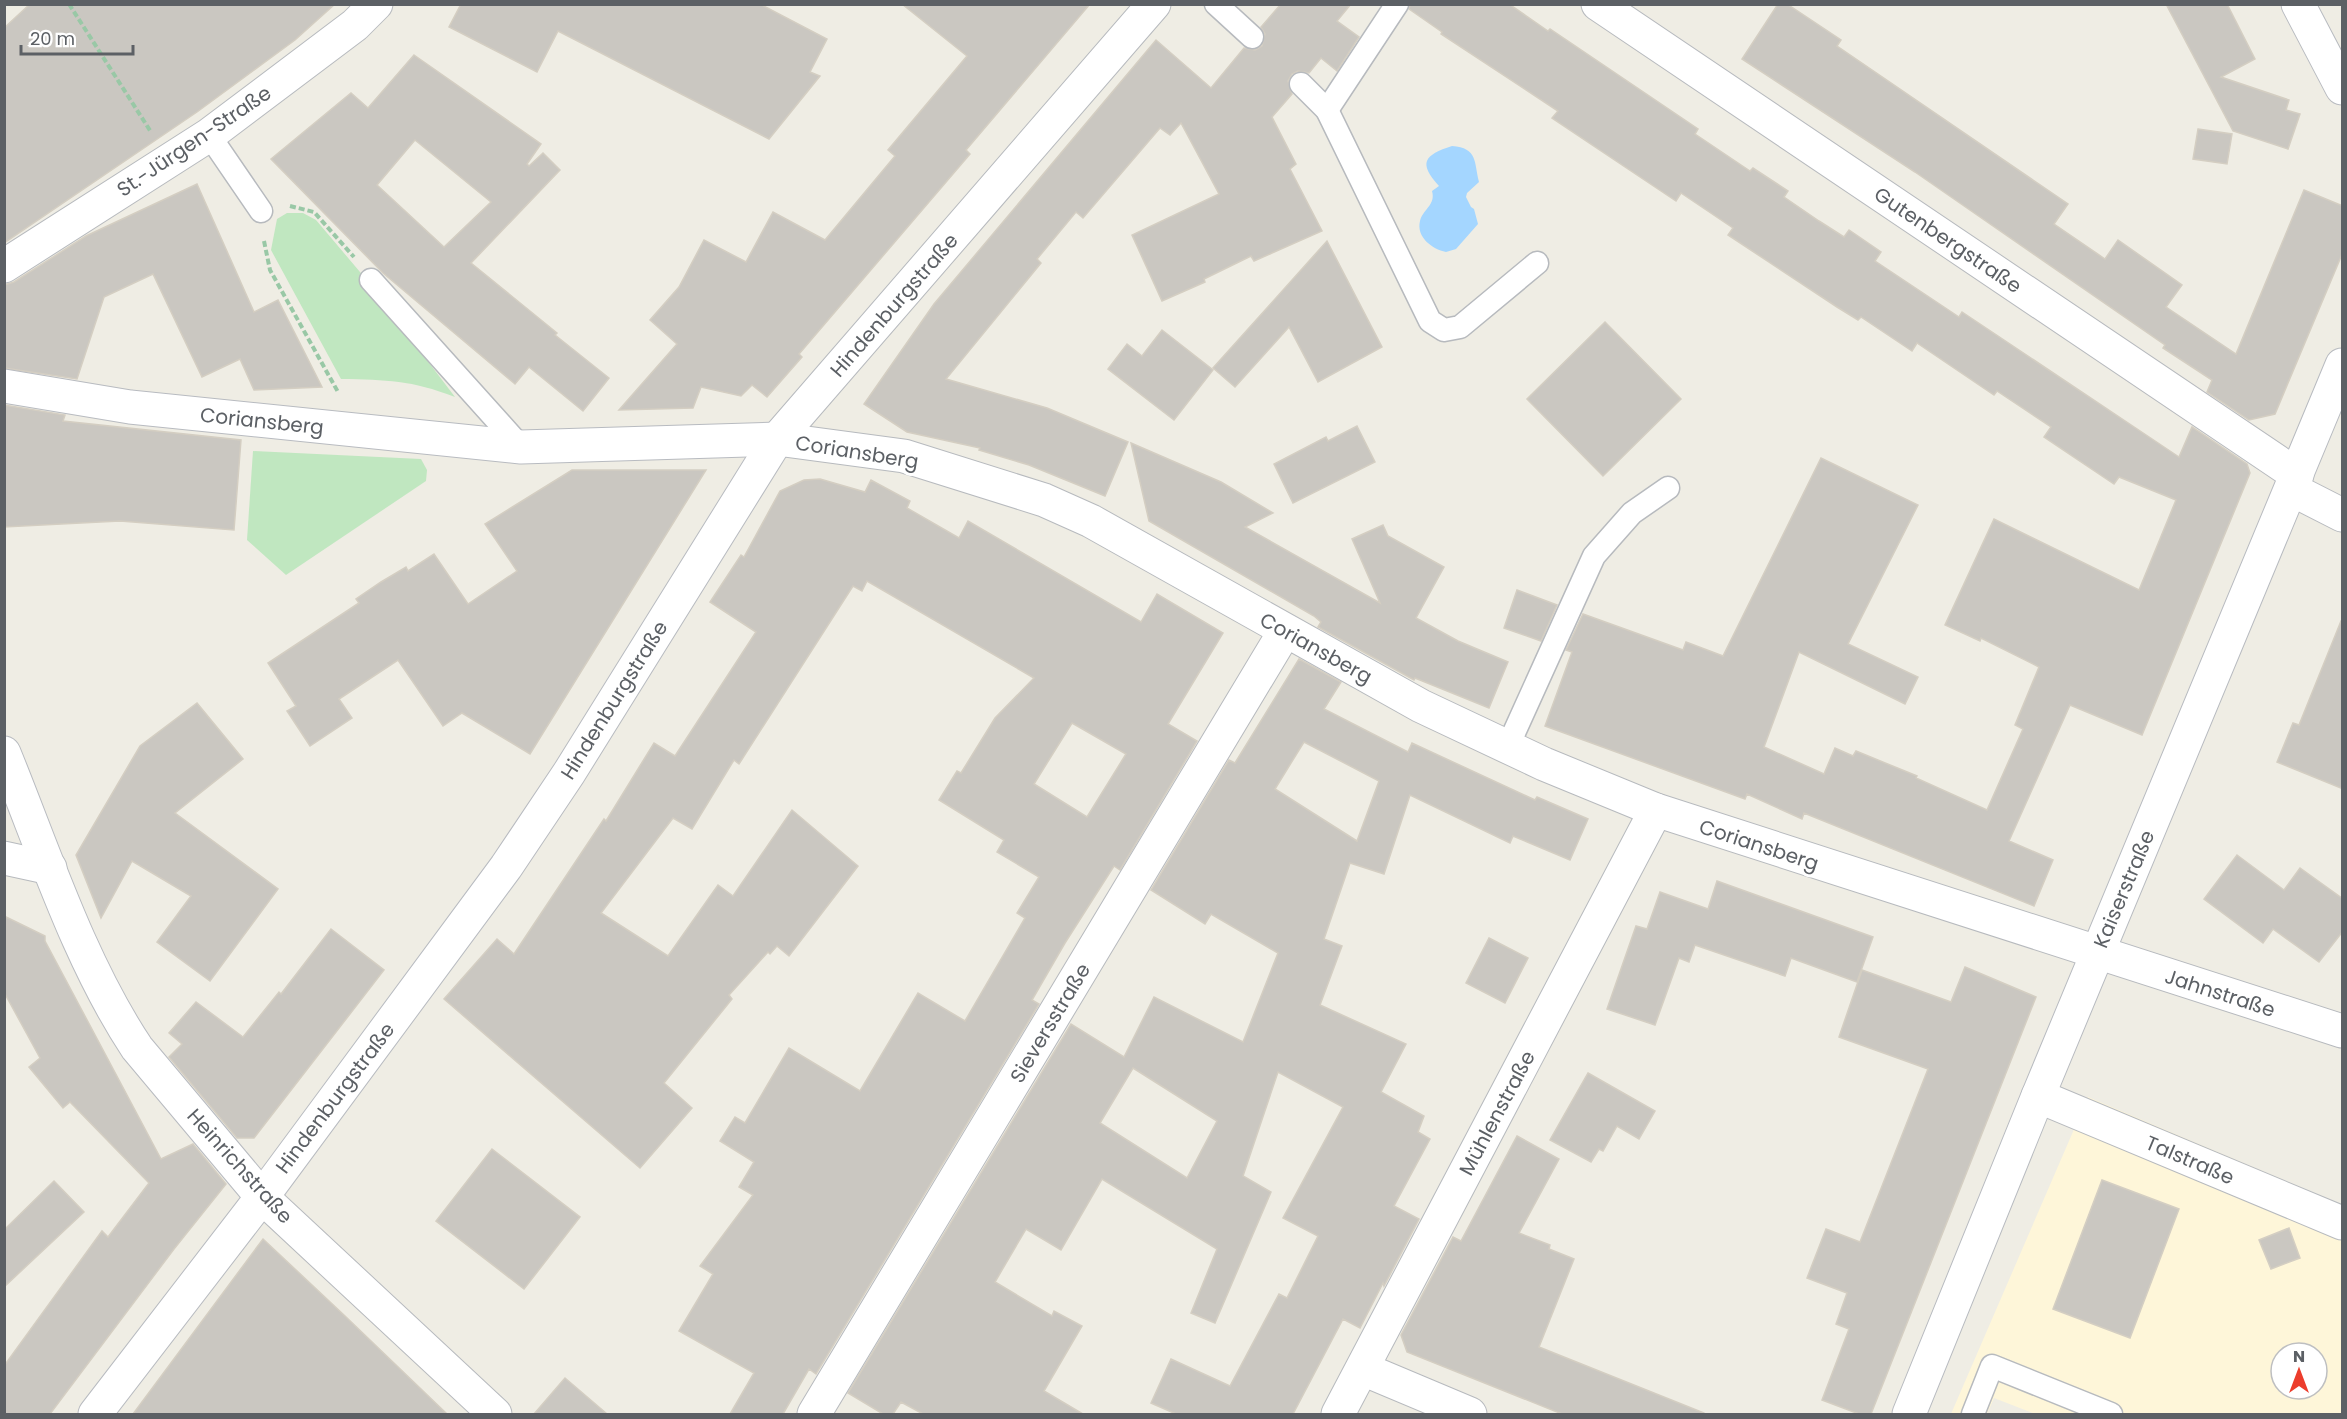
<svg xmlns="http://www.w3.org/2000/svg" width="2347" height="1419" font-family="Poppins,sans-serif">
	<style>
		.commercial { fill: #fef6d9; fill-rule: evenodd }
		.green { fill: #c0e7c0 }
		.water { fill: #a4d6ff }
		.building { fill: #cac7c1; stroke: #d4cec2; stroke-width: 1.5; fill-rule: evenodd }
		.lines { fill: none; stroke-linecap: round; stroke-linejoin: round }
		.lane-casing { stroke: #b7babe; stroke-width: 25 }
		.street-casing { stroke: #b7babe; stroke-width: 35 }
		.secondary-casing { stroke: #b8bbc0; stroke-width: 35 }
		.path { stroke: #99c8a6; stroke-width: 4; stroke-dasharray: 6 3; stroke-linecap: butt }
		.lane { stroke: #fff; stroke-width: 22 }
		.street { stroke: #fff; stroke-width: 33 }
		.secondary { stroke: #fff; stroke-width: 33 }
		.labels { text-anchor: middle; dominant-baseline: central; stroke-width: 6; stroke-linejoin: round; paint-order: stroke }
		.street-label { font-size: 20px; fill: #5c6065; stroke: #fff }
	</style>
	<rect width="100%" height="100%" fill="#efede4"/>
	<path class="commercial" d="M2088,1097L2342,1205V1414H2035L1994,1398L1987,1414H1951ZM2102,1180L2179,1209L2130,1338L2053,1309ZM2281,1353H2317V1389H2281Z"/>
	<g class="green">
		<path d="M287,213H303L316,220L360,272L455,397C411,380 387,380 341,379L271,250L277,219Z"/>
		<path d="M253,451L421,459L427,470L426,481L286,575L247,540Z"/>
	</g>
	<path class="water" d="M1452,146C1478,148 1474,162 1479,182L1467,193L1466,197L1471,207L1474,209L1478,224L1456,249L1446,252C1432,249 1416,237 1420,221C1423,209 1436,205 1432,191L1439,186C1418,163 1424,155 1452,146Z"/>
	<g class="building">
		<path d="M30,4H335L295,40L197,112L4,243V28Z"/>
		<path d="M461,4H760L827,39L810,72L820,76L769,139L558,31L537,72L449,27Z"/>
		<path d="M902,4H1090L966,150L970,154L799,354L802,357L767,397L752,385L741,396L701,387L693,408L619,410L677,344L650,320L679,287L704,240L746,262L773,212L825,240L895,156L888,150L967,56Z"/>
		<path d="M1281,4H1351L1337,21L1359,37L1337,71L1321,58L1309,73L1298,71L1292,74L1288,81L1292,94L1272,117L1296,164L1290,169L1322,231L1254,261L1251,256L1204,279L1205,282L1162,301L1132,235L1219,194L1181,123L1170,135L1160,128L1083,218L1076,212L1037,259L1041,263L946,379L1047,408L1128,442L1105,496L1029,465L979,450L980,448L907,432L864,404L934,304L1156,40L1211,88L1244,48L1255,50L1262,46L1265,34L1261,27Z"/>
		<path d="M1410,4H1509L1548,31L1550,29L1698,129L1695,134L1750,171L1753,168L1788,191L1784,197L1819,221L1844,237L1849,230L1881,252L1875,261L1959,317L1962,312L2179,457L2192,427L2247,464L2250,473L2142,735L2070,705L2009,841L2053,860L2034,906L1804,813L1802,819L1747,794L1745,799L1545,726L1572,652L1566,650L1583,614L1683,650L1686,642L1723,656L1821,458L1918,505L1848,644L1918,677L1905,704L1799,652L1764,747L1824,774L1835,748L1853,756L1856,751L1917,776L1916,778L1987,810L2023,729L2015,725L2039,667L1981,638L1980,641L1945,625L1994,519L2139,590L2176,500L2119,477L2114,484L2044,437L2051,427L1997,391L1994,395L1917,343L1912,351L1861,317L1858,320L1837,307L1728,235L1733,228L1681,193L1676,201L1552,118L1558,111L1441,34L1442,32L1409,9Z"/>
		<path d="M1778,4H1787L1841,40L1837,46L2068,204L2054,224L2105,259L2118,240L2182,285L2166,307L2236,354L2304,190L2343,206V252L2275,414L2249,420L2207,392L2212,380L2163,348L2165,345L1915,172L1742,59Z"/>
		<path d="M2166,4H2227L2255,59L2221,77L2289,100L2286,110L2300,114L2288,149L2233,131Z"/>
		<path d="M414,55L541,144L527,164L529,166L543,153L560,170L471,263L557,333L555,335L609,378L583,411L529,367L515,384L383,273L271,159L351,93L368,108ZM415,140L491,202L444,247L377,185Z"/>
		<path d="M2198,129L2232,134L2227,164L2193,159Z"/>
		<path d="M197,184L254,312L278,300L322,387L254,390L240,359L202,377L153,274L104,297L77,379L4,368V285L14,282L86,236Z"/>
		<path d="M1327,241L1382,347L1318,382L1289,327L1235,387L1213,368Z"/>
		<path d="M1605,322L1681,399L1603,476L1527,399Z"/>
		<path d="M1162,330L1213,370L1174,420L1108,369L1127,344L1142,356Z"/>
		<path d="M4,405L65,415L63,421L241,440L234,530L120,521L4,527Z"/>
		<path d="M1357,426L1375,462L1293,503L1274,464L1326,437L1328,441Z"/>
		<path d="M1131,443L1221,482L1273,513L1245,527L1380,603L1352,539L1383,525L1388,536L1444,567L1416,618L1458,641L1508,662L1489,708L1415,678L1414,680L1360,650L1318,627L1321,622L1314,616L1149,521Z"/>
		<path d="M572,470H706L530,754L462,713L443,726L398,660L339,699L352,718L310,746L287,711L296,706L268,663L359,603L356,599L381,582L406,567L408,571L434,554L468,604L517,571L485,524Z"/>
		<path d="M820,479L865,492L871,480L910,501L907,508L959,538L968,521L1141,622L1157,594L1223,633L1168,724L1197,741L1120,870L1114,866L1065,943L1032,1000L1039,1004L816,1374L809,1369L783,1414H730L754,1373L679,1331L713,1274L700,1266L753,1195L739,1187L754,1162L720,1141L735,1117L745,1123L789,1048L860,1091L918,993L965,1021L1025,918L1017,913L1039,877L997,852L1004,840L939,800L957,771L961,773L995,718L1034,678L867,581L862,591L853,586L739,764L734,760L692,829L673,818L601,913L668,956L718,885L733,896L792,810L858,866L789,956L777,946L770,954L768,952L729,995L732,999L664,1083L692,1108L640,1168L444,999L497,939L514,954L604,819L606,821L654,743L675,756L756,632L710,602L741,555L744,557L780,491L804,480ZM1072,723L1126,754L1087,817L1034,784Z"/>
		<path d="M1517,590L1557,605L1541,641L1504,628Z"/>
		<path d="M2341,621L2343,622V789L2277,762L2293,723L2299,725Z"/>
		<path d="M1299,659L1341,682L1324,709L1408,752L1412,743L1535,800L1537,797L1588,819L1570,860L1513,836L1510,843L1410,795L1384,874L1350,863L1324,939L1342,946L1320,1005L1406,1044L1381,1092L1424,1116L1418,1132L1430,1139L1394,1206L1419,1219L1384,1286L1383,1283L1360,1328L1343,1319L1293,1414H1176L1151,1403L1171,1359L1230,1386L1279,1294L1287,1298L1318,1236L1283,1218L1343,1107L1278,1072L1243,1176L1271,1192L1215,1323L1191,1313L1217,1249L1102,1179L1061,1250L1026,1229L995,1282L1052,1316L1054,1311L1082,1326L1044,1391L1083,1414H923L901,1402L893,1414H883L848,1393L1071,1024L1124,1057L1154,997L1243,1042L1278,953L1211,914L1205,924L1151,890L1229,760L1235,763ZM1304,742L1379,781L1357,841L1275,789ZM1133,1068L1217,1121L1187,1178L1100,1123Z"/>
		<path d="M197,703L243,759L175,813L278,889L210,981L157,942L191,896L132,861L101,918L76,855L140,746Z"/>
		<path d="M2237,855L2284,890L2300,868L2343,899V931L2319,962L2273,929L2263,943L2204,899Z"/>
		<path d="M1717,881L1873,937L1857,982L1791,958L1785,976L1695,945L1689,962L1679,958L1655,1025L1607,1009L1636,926L1647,929L1660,892L1708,909Z"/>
		<path d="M4,916L45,936V941L161,1159L193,1144L226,1184L174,1249L50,1414H4V1366L102,1231L108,1237L149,1183L70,1102L63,1108L29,1067L40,1058L4,992Z"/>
		<path d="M331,929L384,970L254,1138H237L169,1057L182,1044L169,1033L196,1002L243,1037L279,992L281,994Z"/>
		<path d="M1489,938L1528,958L1505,1003L1466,983Z"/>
		<path d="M1965,967L2036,997L1871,1414H1859L1822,1400L1849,1329L1836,1324L1847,1293L1807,1278L1826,1229L1860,1242L1928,1069L1839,1037L1862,970L1951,1002Z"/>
		<path d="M1588,1073L1655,1111L1639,1139L1617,1126L1603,1151L1599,1149L1591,1162L1550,1140Z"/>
		<path d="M1517,1136L1559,1159L1519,1233L1550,1245L1549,1249L1574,1259L1539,1347L1704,1413V1414H1562L1407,1352L1401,1335L1453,1237L1461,1241Z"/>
		<path d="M492,1149L580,1217L524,1289L436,1221Z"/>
		<path d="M2102,1180L2179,1209L2130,1338L2053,1309Z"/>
		<path d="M54,1181L84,1212L4,1287V1230Z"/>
		<path d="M2289,1228L2300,1258L2271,1269L2259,1240Z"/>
		<path d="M263,1239L345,1316L447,1414H133Z"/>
		<path d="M565,1378L607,1414H534Z"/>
	</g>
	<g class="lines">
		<defs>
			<g id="lane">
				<path d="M1216,4L1252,37"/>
				<path d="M1301,84L1327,110L1430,321L1444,330L1460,327L1537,263"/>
				<path d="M1327,110L1397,4"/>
				<path d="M209,135L261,211"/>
				<path d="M371,280L521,447"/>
				<path d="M1508,746L1594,556L1632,513L1668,488"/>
				<path d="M1973,1414L1992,1366L2111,1414"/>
			</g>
			<g id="street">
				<path d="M1598,4L2297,475"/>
				<path d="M4,266L209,135L355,25L376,4"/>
				<path d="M777,439L904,456L1044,500L1091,521L1421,706L1544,764L1656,810L2342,1031"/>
				<path d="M777,439L1154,4"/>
				<path d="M2291,489L2342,515"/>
				<path d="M4,858L50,868"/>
				<path d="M2038,1096L2342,1223"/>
				<path d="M262,1197L495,1414"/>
				<path d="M1363,1369L1470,1414"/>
				<path d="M814,1414L1285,631"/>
				<path d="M1338,1414L1656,810"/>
			</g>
			<g id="secondary">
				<path d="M2298,4L2342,88"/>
				<path d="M4,386L130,407L521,447L777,439"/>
				<path d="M4,753C44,851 79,961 137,1048L262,1197"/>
				<path d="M95,1414L262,1197L506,867L569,773L777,439"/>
				<path d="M1909,1414L2038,1096L2342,365"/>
			</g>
		</defs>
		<use href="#lane" class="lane-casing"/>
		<use href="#street" class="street-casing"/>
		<use href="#secondary" class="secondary-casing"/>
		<g class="path">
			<path d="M69,4L151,132"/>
			<path d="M290,206L314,212L354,257"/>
			<path d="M264,241L270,270L338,392"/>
		</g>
		<use href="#lane" class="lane"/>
		<use href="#street" class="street"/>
		<use href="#secondary" class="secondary"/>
	</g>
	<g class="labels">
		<g class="street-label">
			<text transform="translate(194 141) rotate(-34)">St.-Jürgen-Straße</text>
			<text transform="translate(1948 240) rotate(34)">Gutenbergstraße</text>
			<text transform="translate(894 305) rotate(-49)">Hindenburgstraße</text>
			<text transform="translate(262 421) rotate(6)">Coriansberg</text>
			<text transform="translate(857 452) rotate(9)">Coriansberg</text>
			<text transform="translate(1316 648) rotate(29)">Coriansberg</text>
			<text transform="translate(614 700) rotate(-58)">Hindenburgstraße</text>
			<text transform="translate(1759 845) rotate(18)">Coriansberg</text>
			<text transform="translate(2124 889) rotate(-67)">Kaiserstraße</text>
			<text transform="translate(2220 993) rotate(18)">Jahnstraße</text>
			<text transform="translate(1050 1023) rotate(-59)">Sieversstraße</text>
			<text transform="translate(335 1098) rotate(-53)">Hindenburgstraße</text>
			<text transform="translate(1497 1113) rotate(-62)">Mühlenstraße</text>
			<text transform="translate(2190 1160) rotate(23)">Talstraße</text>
			<text transform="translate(240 1166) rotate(48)">Heinrichstraße</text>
		</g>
	</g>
	<rect width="2347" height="1419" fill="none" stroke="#5c6065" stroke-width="12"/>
	<g transform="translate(2299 1371)"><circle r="28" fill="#ffffff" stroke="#bebfc1" stroke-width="1.5"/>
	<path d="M0-4.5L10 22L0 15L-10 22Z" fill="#ec3d2c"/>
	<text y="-9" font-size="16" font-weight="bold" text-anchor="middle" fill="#5c6065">N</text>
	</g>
	<path d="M21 45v9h112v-9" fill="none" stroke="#5c6065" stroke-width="3"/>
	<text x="30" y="45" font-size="18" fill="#5c6065" stroke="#ffffff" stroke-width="4.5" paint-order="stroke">20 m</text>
</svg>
